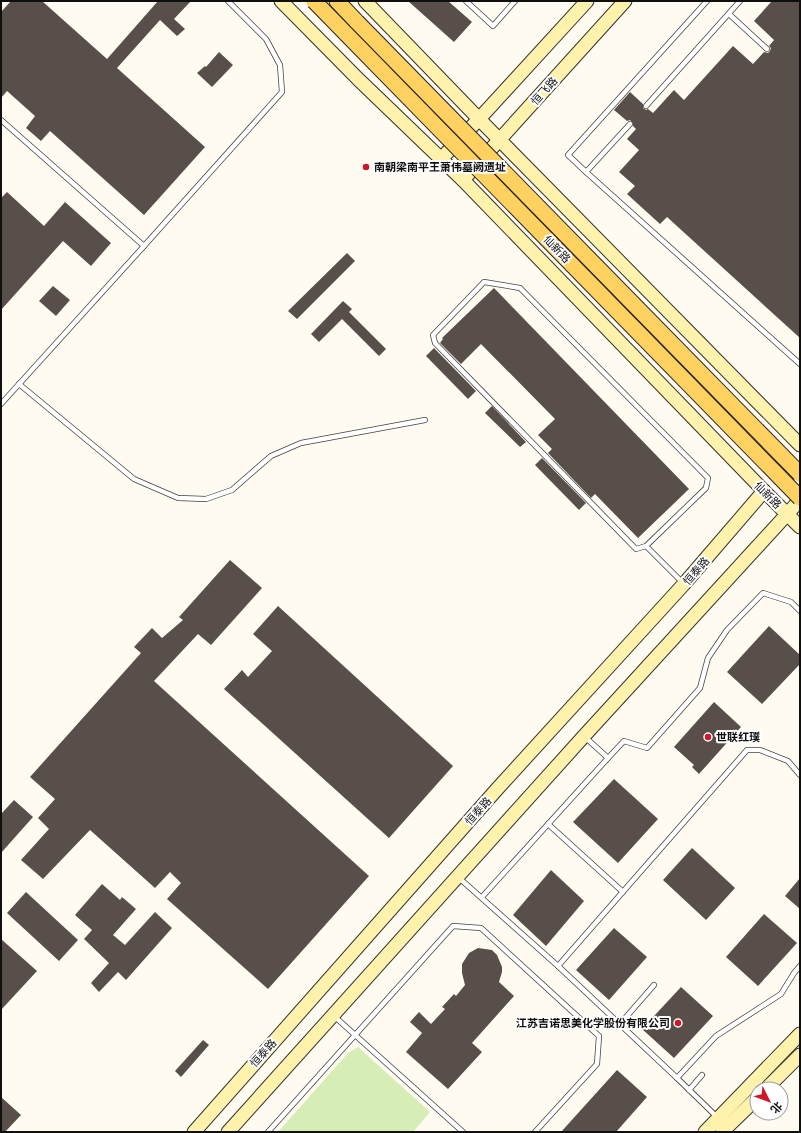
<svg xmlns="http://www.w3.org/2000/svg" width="801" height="1133" font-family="Merriweather,'Noto Sans SC',serif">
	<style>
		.green { fill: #d6eeb5 }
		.building { fill: #594f4a }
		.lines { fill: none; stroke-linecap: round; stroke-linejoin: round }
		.lane-casing { stroke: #424242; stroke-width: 6 }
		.secondary-casing { stroke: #313131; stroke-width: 15 }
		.primary-casing { stroke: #202020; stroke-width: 17 }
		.lane { stroke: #fff; stroke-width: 4.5 }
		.secondary { stroke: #fff2ac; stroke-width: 13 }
		.primary { stroke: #ffd161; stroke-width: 15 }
		.primary-bridge-casing { stroke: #202020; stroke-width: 17; stroke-linecap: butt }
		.primary-bridge { stroke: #ffd161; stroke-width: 15 }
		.poi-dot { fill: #cf1729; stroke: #fff; stroke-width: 1.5 }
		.labels { text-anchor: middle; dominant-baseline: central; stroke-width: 4; stroke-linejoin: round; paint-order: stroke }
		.street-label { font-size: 11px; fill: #0f0f0f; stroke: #fff }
		.poi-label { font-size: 11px; font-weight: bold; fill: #0f0f0f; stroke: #fff; text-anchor: start }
	</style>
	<rect width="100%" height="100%" fill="#fffbf1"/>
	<path class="green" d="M358,1047L430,1112L413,1132H278L348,1053Z"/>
	<g class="building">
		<path d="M11,1H42L107,59L158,1H191L174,19L185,29L177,36L160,20L117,68L205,147L144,215L50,131L41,141L26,128L35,116L7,91L1,98V12Z"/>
		<path d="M408,1H448L472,22L454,42Z"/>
		<path d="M772,1H800V338L667,217L660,224L627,194L635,186L619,172L639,150L627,139L636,129L633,126V123L630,120L627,121L614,110L630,92L643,104V108L646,110L648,109L653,113L674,90L684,100L733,46L753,64L764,52L768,53L770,51L771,48L769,46L774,40L754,21Z"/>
		<path d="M219,52L233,65L212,87L197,73L205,66L206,67Z"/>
		<path d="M7,192L44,226L65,202L111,243L91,266L63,241L1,310V198Z"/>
		<path d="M347,253L355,261L297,319L288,311Z"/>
		<path d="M53,286L70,300L56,316L39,301Z"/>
		<path d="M494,288L689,489L638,538L595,494L591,498L548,453L552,449L538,435L555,419L481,344L461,364L440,343L443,339L442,338Z"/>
		<path d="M343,301L352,309L349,312L386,349L379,356L342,319L319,342L311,334Z"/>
		<path d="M434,348L476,391L468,399L426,356Z"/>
		<path d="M492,406L526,442L520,447L485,413Z"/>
		<path d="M542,458L586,503L579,510L535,465Z"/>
		<path d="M230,560L262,588L211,645L198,634L154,681L369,876L268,989L167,899L181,883L170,872L155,888L90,830L43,879L21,860L49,829L38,818L55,799L30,777L141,653L134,647L152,628L162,638L183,620L179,617Z"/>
		<path d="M278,606L453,766L389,838L224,689L242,670L248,677L272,651L253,634Z"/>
		<path d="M769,626L800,655V664L762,704L727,672Z"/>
		<path d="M714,702L741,727L699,774L692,767L694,765L674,747Z"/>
		<path d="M614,779L658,819L618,863L573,822Z"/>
		<path d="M14,800L33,817L1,853V814Z"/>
		<path d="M692,848L735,888L706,920L663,880Z"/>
		<path d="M551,870L584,901L546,946L513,915Z"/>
		<path d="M800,878V909L785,896Z"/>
		<path d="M102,884L120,900L122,897L136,909L113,935L125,945L155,912L172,928L126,980L118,972L99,992L91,983L109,963L84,939L92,930L75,915Z"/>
		<path d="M26,892L78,940L59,961L7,913Z"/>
		<path d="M764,914L797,943L758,986L726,957Z"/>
		<path d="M614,928L647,957L609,1000L576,970Z"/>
		<path d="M1,939L37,971L1,1010Z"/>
		<path d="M478,948L492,950L497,955L502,967V972L499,982L514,996L472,1043L482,1052L448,1089L406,1052L422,1033L410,1022L419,1012L431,1024L445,1009L442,1007L454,994L456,996L465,985L462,973V964L469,953Z"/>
		<path d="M681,987L713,1016L674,1058L642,1029Z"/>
		<path d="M203,1040L209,1045L181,1077L175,1071Z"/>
		<path d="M617,1070L647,1097L616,1132H561Z"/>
		<path d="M1,1097L21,1115L5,1132H1Z"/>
	</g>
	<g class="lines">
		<defs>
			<g id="lane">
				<path d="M466,1L493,26L515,1"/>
				<path d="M729,14L767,49"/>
				<path d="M646,106L740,1"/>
				<path d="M1,120L144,246L282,92L280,65L266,39L228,1"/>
				<path d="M630,124L586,172L800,364"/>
				<path d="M586,172L568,155L707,1"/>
				<path d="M19,384L134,479L178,498L206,499L232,490L271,456L301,443L425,420"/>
				<path d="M1,404L144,246"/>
				<path d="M646,546L706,488L708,478L520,288L484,282L433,335L435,343L636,549L646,546L683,583"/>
				<path d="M585,737L608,758L624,741L647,748L700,688L708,658L727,630L763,593L791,602L800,611"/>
				<path d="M548,824L623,892"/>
				<path d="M458,877L558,966L677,1078L716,1036L781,994L794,973L800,966"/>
				<path d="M482,897L608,758"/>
				<path d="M558,966L747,750H760L788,761L800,775"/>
				<path d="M334,1016L463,1132"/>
				<path d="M620,1024L654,985"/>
				<path d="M677,1078L717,1117"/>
				<path d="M689,1090L702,1075"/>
				<path d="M268,1132L453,926L481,928L599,1036L597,1064L535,1132"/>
			</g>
			<g id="secondary">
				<path d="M281,1L358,79L463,180L764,491L800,527"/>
				<path d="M365,1L479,119L800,445"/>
				<path d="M441,159L479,119L587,1"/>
				<path d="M463,180L625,1"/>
				<path d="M766,1089L800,1055"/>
				<path d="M194,1132L498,788L684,584L764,491"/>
				<path d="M228,1132L584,736L800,500"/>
				<path d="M705,1132L800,1034"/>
				<path d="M722,1132L757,1098"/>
			</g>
			<path id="primary" d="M337,1L357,22"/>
		</defs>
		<use href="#lane" class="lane-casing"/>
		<use href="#secondary" class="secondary-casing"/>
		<use href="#primary" class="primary-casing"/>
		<use href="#lane" class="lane"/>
		<use href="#secondary" class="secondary"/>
		<use href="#primary" class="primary"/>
		<defs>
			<g id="primary-bridge">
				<path d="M314,1L800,498"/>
				<path d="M357,22L800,474"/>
			</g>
		</defs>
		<use href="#primary-bridge" class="primary-bridge-casing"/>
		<use href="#primary-bridge" class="primary-bridge"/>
	</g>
	<g class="poi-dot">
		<circle cx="366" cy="167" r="4"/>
		<circle cx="708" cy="737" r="4"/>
		<circle cx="678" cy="1023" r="4"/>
	</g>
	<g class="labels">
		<g class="street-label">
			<text transform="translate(544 91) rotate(-48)">恒飞路</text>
			<text transform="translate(557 249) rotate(46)">仙新路</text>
			<text transform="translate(768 495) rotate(45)">仙新路</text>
			<text transform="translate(696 571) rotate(-49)">恒泰路</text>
			<text transform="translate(478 811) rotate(-48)">恒泰路</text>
			<text transform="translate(263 1053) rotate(-48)">恒泰路</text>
		</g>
		<g class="poi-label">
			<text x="374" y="167">南朝梁南平王萧伟墓阙遗址</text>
			<text x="716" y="737">世联红璞</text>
			<text x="670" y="1023" text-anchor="end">江苏吉诺思美化学股份有限公司</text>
		</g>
	</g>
	<rect width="801" height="1133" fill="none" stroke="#0f0f0f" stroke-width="4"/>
	<g transform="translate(769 1101) rotate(132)"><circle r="19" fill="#ffffff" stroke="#9f9f9f"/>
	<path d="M0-3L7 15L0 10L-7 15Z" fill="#cf1729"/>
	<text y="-6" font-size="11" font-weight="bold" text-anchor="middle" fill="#0f0f0f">北</text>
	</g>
</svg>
